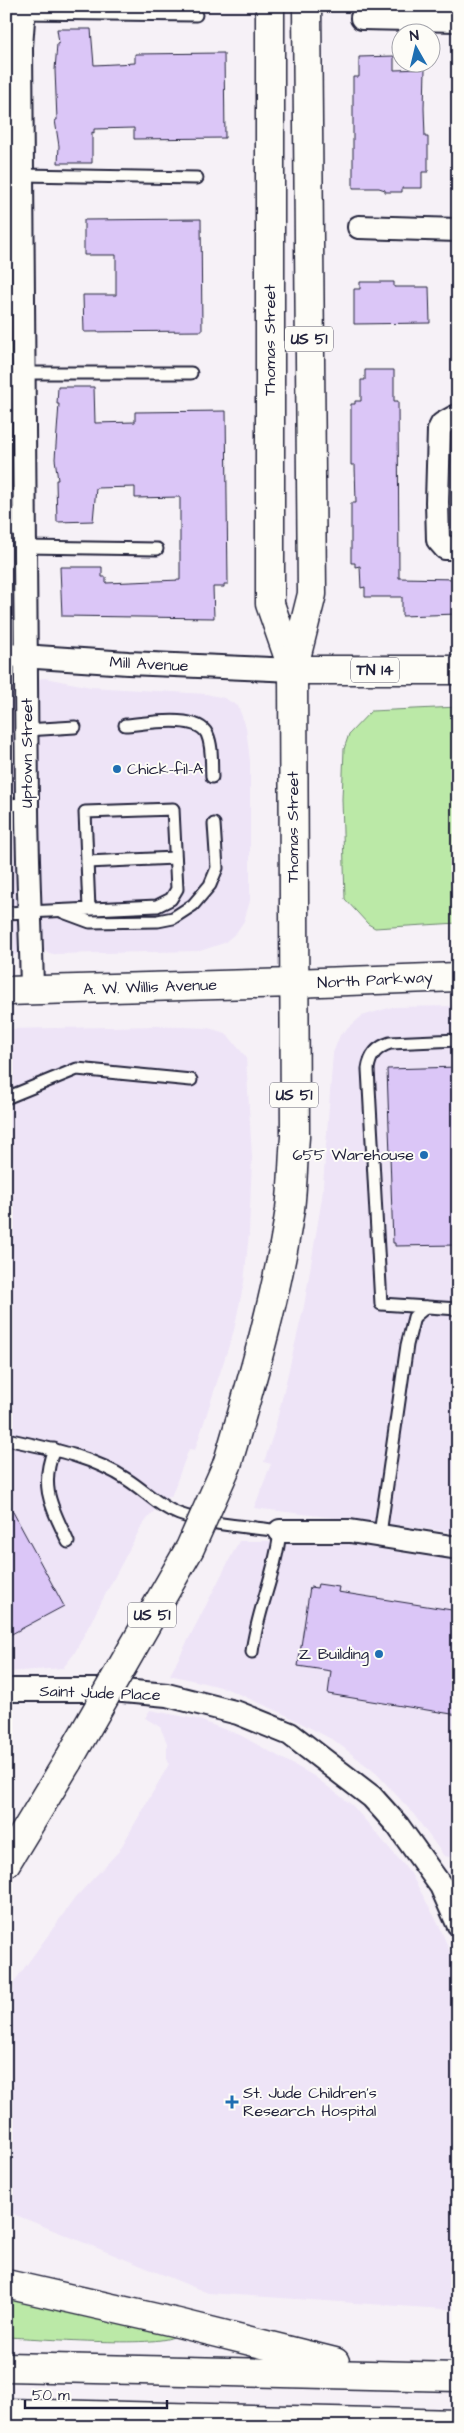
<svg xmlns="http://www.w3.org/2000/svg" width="464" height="2433" font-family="'Architects Daughter',sans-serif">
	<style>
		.built { fill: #eee4f7 }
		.green { fill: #bbe9a7; stroke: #6e8671 }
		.building { fill: #dbc6f7; stroke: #22223b }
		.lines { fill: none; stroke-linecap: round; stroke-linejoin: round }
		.service-casing { stroke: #22223b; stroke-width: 15 }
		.minor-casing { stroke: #22223b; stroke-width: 26 }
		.secondary-casing { stroke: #22223b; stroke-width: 31 }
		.primary-casing { stroke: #22223b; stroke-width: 31 }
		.motorway-casing { stroke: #22223b; stroke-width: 31 }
		.service { stroke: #fdfcf7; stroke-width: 11 }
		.minor { stroke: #fdfcf7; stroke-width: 22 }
		.secondary { stroke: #fdfcf7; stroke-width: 28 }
		.primary { stroke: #fdfcf7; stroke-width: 28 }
		.motorway { stroke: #fdfcf7; stroke-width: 28 }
		.primary-bridge-casing { stroke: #22223b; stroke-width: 31; stroke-linecap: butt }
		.primary-bridge { stroke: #fdfcf7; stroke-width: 28 }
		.poi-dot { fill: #1f6fb2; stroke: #fdfcf7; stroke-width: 2 }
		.labels { text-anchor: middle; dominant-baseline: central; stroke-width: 4; stroke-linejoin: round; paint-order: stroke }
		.shield { fill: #fdfcf7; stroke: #646373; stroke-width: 1 }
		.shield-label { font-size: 15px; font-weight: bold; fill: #22223b }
		.street-label { font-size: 16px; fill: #22223b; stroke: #fdfcf7 }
		.poi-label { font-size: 16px; fill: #22223b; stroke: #fdfcf7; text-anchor: start }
	</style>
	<rect width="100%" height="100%" fill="#f6f1f7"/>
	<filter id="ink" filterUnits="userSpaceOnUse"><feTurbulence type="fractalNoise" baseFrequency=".02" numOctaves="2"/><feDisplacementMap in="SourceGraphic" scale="10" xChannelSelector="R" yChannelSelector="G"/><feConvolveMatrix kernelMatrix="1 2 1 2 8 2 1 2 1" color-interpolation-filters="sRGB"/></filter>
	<g filter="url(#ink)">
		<g class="built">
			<path d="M6,674H11L16,685L24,947L16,955L6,956Z"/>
			<path d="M45,678L91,687L206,694L224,698L238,706L246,727L250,761V901L244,921L236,933L224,943L200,951L53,954L44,951L39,942L35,690L38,679Z"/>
			<path d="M458,1006V1533L254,1508L271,1464L264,1462L274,1432L304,1306L322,1198L333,1053L340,1035L362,1016L392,1007Z"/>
			<path d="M157,1026L208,1028L226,1033L246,1057L252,1157L249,1234L244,1282L234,1330L195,1450L189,1449L171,1497L166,1496L141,1527L74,1654L63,1668L6,1672V1029Z"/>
			<path d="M239,1541H328L458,1561V1858L444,1856L412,1812L376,1773L335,1741L280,1712L225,1688L170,1675Z"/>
			<path d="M150,1710L196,1719L240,1735L314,1776L352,1805L410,1872L439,1925L458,1972V2310L208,2293L6,2211V1993L75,1898L119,1851L169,1764L167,1762V1743L160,1727L145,1718Z"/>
		</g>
		<g class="green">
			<path d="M6,81L9,83L13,392L6,401Z"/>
			<path d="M458,707V923L375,928L368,924L345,899L342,799L344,749L349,734L371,711Z"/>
			<path d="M6,2294L175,2336C158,2348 34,2338 6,2337Z"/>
		</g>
		<g class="building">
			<path d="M57,29H91L94,65L135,63V54L224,53L225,138L134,139V128L94,129V133L92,132V163H58L59,146L55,120H57L55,70L57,44L59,43Z"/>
			<path d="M394,56V70L425,69L424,108L425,137H428V172H422V188H402V192H385V190L379,188H353V77H359V57Z"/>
			<path d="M201,219L202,331L84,332L83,295H116V255H84V220Z"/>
			<path d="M360,282H394V287H429L430,323L354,324V289H360Z"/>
			<path d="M365,370H394V401H398L399,578L457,579V614L402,616V597H365V587L361,588L360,566L355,567V563H351V503H356L355,465H351V404H355V401H361V380H365Z"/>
			<path d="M58,387H94L95,423L135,422V412L226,411L228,584H224V587H213L214,618L62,616L60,567H102V577H106V583L180,580V497L135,498V487L96,488L93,521L57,522L56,480H58L55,459L59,404H57Z"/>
			<path d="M458,1067V1242L456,1245L395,1246V1243H393L387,1069Z"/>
			<path d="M6,1499L64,1606L6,1637Z"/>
			<path d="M318,1584L339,1587L338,1592L458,1611V1715L328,1694L331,1671L298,1666L310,1587L317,1588Z"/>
		</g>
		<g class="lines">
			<defs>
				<g id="service">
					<path d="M23,13L196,15"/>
					<path d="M22,175L197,178"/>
					<path d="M23,373H191"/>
					<path d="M6,529L26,530"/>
					<path d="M26,547L157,549"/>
					<path d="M125,725C144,724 197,713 207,734C213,747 211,764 212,777"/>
					<path d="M26,730L75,727"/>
					<path d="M6,805L27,804"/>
					<path d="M87,862L175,858"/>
					<path d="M63,912L90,922L158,921L173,918L193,905L210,885L217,868L214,824"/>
					<path d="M6,913L157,906L171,899L177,889L173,809L85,812L89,909"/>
					<path d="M458,1040L390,1043C377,1047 370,1055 368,1069L381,1304L458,1309"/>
					<path d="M6,1098L77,1069L191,1080"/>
					<path d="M6,1439C48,1448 92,1456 128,1480C145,1491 160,1507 179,1514C206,1524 251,1527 280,1531C276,1573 257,1611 252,1652"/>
					<path d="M54,1449C39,1488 52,1507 68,1542"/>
					<path d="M380,1534L407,1345L414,1317L426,1307"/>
				</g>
				<g id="minor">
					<path d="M24,6L21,47C22,299 24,550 27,801C27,864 31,927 32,991"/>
					<path d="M362,18L458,20"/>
					<path d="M359,227L458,230"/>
					<path d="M458,415L442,424L439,430L437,502L438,540L445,548H458"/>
					<path d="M6,655L128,663L293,670"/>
					<path d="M280,1531H350L458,1548"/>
					<path d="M6,1690H112L167,1695L238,1713L290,1734L372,1797L398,1826L441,1886L458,1924"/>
				</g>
				<path id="secondary" d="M6,991L293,983"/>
				<g id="primary">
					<path d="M270,6V604L293,670"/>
					<path d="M293,670H458"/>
					<path d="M293,983L458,977"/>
					<path d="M227,1465C252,1381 277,1296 290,1209C293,1185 293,1160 295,1137L293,670L312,594L307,6"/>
					<path d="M6,1863L68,1761"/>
				</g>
				<g id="motorway">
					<path d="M6,2284L178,2323L335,2362"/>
					<path d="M6,2367L458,2377"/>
					<path d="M6,2413L458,2424"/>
				</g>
			</defs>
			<use href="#service" class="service-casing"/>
			<use href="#minor" class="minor-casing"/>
			<use href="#secondary" class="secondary-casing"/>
			<use href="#primary" class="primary-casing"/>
			<use href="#motorway" class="motorway-casing"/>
			<use href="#service" class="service"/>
			<use href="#minor" class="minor"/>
			<use href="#secondary" class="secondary"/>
			<use href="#primary" class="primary"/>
			<use href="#motorway" class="motorway"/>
			<defs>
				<path id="primary-bridge" d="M68,1761L190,1548L227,1465"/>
			</defs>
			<use href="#primary-bridge" class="primary-bridge-casing"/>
			<use href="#primary-bridge" class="primary-bridge"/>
		</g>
	</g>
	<g class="poi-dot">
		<circle cx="117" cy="769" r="5"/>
		<circle cx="424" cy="1155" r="5"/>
		<circle cx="379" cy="1654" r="5"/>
		<path d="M229.5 2094.5h5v5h5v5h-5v5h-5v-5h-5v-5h5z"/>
	</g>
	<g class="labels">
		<g class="shield">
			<rect x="285" y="326.5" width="48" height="25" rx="4"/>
			<rect x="351" y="657.5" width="48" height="25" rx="4"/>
			<rect x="270" y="1082.5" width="48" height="25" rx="4"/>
			<rect x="128" y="1602.5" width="48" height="25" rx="4"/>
		</g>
		<g class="shield-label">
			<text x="309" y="339">US 51</text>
			<text x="375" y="670">TN 14</text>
			<text x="294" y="1095">US 51</text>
			<text x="152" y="1615">US 51</text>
		</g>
		<g class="street-label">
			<text transform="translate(270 340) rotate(-90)">Thomas Street</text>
			<text transform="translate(149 664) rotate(3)">Mill Avenue</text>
			<text transform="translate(27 753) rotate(-90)">Uptown Street</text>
			<text transform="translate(293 827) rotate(-90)">Thomas Street</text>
			<text transform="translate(375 980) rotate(-3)">North Parkway</text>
			<text transform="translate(150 987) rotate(-2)">A. W. Willis Avenue</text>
			<text transform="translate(100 1693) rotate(2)">Saint Jude Place</text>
		</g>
		<g class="poi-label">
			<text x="127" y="769">Chick-fil-A</text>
			<text x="414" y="1155" text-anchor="end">655 Warehouse</text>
			<text x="369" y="1654" text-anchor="end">Z Building</text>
			<text x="243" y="2093">St. Jude Children's<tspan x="243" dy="18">Research Hospital</tspan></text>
		</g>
	</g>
	<rect width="464" height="2433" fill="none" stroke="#fdfcf7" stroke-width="25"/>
	<rect x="12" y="12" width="439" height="2408" fill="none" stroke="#22223b" stroke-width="2" filter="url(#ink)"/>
	<g transform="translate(416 48) rotate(352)"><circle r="24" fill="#fdfcf7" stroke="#a5a5ac"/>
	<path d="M0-4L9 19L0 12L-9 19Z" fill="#1f6fb2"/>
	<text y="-8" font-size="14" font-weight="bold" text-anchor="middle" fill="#22223b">N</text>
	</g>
	<path d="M25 2400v8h142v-8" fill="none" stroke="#22223b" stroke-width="2.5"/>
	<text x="32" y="2400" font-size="15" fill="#22223b" stroke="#fdfcf7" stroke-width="4" paint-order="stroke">50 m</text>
</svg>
